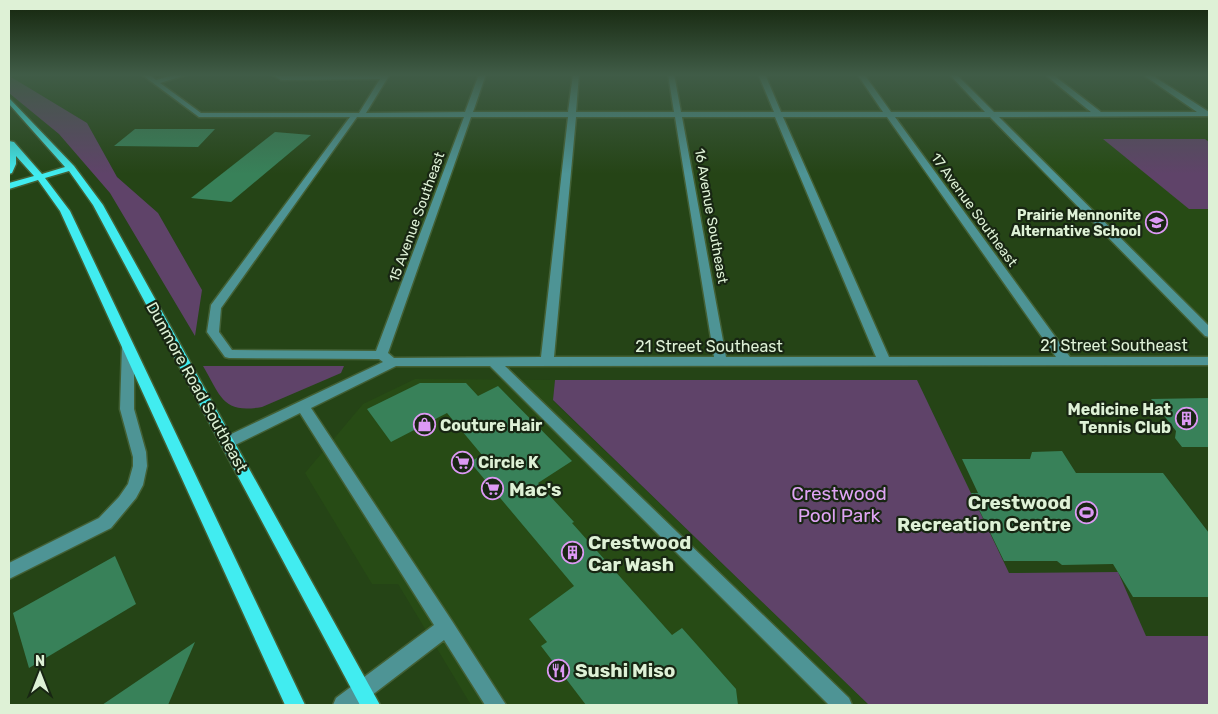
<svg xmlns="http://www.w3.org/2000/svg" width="1218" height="714" font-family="Rubik,sans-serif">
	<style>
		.built { fill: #274b15 }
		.green { fill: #5f4369 }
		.building { fill: #388159 }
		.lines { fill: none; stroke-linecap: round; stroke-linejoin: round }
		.minor-casing { stroke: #436035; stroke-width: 3 }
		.major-casing { stroke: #436035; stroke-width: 3 }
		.minor { fill: #4e9495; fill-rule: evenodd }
		.major { fill: #41ecf0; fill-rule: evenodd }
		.labels { text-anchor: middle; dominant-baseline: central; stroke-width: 4.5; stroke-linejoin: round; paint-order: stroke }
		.far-street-label { font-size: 14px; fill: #def1d6; stroke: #182613 }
		.far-poi-label { font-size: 14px; font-weight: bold; fill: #def1d6; stroke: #182613; text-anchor: end }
		.street-label { font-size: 16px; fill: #def1d6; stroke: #182613 }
		.poi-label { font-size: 16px; font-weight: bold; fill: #def1d6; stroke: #182613; text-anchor: start }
		.near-poi-label { font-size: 19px; font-weight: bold; fill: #def1d6; stroke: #182613; text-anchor: start }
		.near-park-label { font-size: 19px; fill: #dfa4f4; stroke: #182613 }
	</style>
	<rect width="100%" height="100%" fill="#254416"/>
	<g class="built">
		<path d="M1001,120H1209V326Z"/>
		<path d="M415,379L555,380L553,401L869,705H471L398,584H372L305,473L363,404Z"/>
	</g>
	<g class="green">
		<path d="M9,74H15L11,77L87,123L117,177L158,213L202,290L195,336L110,193L59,134L9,93Z"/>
		<path d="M1103,139H1205L1209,142V209H1189Z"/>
		<path d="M203,366H344L341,373L262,407C222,414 221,396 203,366Z"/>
		<path d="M555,380H917L1009,573L1118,572L1146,636H1209V705H869L553,400Z"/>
	</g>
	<g class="building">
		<path d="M135,129H215L198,147L114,146Z"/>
		<path d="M275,132L311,135L231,202L191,198Z"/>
		<path d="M420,383H466L478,396L498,386L572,461L538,483L574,522L572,523L672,635L682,628L736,689L738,705H586L541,646L547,642L529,619L574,586L470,462L482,455L447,413L391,442L367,409Z"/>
		<path d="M1209,398V447H1182L1175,438L1176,431L1151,399Z"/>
		<path d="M1062,451L1076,473H1163L1209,533V597H1133L1113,564L1062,565L1057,561H1004L971,493H978L962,459H1030L1032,452Z"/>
		<path d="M115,556L136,604L29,668L13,613Z"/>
		<path d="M195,642L168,705H102Z"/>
	</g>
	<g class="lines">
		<defs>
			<g id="minor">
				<path d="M141,74H149L156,80L177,74H189L160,83L201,113H359L380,79L281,80L271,74L282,76L390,74L366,113L465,112L479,74H486L473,112H568L573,74H579L576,112H674L668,74H674L681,112H774L758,74H765L781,112H883L857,74H864L891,112H985L949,74H956L994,112H1091L1044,74H1052L1101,112H1197L1142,74H1150L1209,112V116L999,117L1209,326V337L1205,336L990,117H895L1070,357H1209V365L505,366L849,698L852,705H829L490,366H396L311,408L452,621L506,705H485L444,640L359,705H333L336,698L434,625L300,413L233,446L228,447L223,446L221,442L223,438L383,362L379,359L229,358L225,357L207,332L211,305L350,117H199ZM357,117H464L376,351L232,350L219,332L221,308ZM471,117H568L541,357L394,358L388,353ZM576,117H675L714,357H554ZM682,117H775L876,357H726ZM783,117H887L1056,357H889Z"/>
				<path d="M128,343L134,347V409L146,452L147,466L143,485L136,498L111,528L9,579V563L99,518L119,497L128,484L133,466V457L120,409L122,347Z"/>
			</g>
			<path id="major" d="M9,98L74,166L103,205L380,705H360L93,205L69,171L45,178L70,211L305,705H285L60,211L38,180L9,189V183L34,176L16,156V164L12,173L9,174V141L14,142L42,174L65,167L9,104Z"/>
		</defs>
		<use href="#minor" class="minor-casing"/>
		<use href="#major" class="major-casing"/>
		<use href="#minor" class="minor"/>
		<use href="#major" class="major"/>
	</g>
	<linearGradient id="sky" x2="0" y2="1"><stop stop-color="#14250c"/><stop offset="0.43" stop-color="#405c47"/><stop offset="1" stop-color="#405c47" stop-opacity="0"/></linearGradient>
	<rect width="1218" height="174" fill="url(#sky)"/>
	<defs>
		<symbol id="school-ring" viewBox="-11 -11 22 22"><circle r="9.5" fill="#182613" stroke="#dc99f4" stroke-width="1.5"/><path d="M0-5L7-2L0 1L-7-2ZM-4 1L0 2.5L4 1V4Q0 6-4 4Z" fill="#dc99f4"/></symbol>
		<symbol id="building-ring" viewBox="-11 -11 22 22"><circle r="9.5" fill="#182613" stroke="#dc99f4" stroke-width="1.5"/><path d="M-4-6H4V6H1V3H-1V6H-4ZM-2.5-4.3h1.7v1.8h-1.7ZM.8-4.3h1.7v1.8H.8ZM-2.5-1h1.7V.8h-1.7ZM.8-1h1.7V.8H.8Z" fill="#dc99f4"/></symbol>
		<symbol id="shop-ring" viewBox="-11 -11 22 22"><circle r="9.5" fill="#182613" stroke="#dc99f4" stroke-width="1.5"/><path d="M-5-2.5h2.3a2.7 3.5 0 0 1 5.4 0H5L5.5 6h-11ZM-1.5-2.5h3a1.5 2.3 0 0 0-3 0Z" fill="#dc99f4"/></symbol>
		<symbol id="supermarket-ring" viewBox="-11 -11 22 22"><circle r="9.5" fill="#182613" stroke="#dc99f4" stroke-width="1.5"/><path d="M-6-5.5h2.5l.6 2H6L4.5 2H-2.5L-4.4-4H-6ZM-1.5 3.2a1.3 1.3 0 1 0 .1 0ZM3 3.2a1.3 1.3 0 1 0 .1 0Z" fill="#dc99f4"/></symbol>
		<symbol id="stadium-ring" viewBox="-11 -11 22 22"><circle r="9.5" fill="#182613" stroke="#dc99f4" stroke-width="1.5"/><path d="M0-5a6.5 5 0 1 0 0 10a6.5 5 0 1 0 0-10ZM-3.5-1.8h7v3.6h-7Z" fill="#dc99f4"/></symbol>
		<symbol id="restaurant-ring" viewBox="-11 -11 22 22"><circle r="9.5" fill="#182613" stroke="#dc99f4" stroke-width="1.5"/><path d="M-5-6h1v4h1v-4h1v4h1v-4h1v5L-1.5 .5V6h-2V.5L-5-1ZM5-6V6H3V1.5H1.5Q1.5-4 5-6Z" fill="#dc99f4"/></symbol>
	</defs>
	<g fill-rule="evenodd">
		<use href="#school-ring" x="1144" y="210" width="25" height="25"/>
		<use href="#building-ring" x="1174" y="406" width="25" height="25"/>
		<use href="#shop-ring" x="412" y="412" width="25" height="25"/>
		<use href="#supermarket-ring" x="450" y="450" width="25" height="25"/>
		<use href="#supermarket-ring" x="480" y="476" width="25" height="25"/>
		<use href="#stadium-ring" x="1074" y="500" width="25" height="25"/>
		<use href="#building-ring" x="560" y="540" width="25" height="25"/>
		<use href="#restaurant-ring" x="546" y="658" width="25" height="25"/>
	</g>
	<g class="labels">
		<g class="far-street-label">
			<text transform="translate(974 210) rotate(54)">17 Avenue Southeast</text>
			<text transform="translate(711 216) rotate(80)">16 Avenue Southeast</text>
			<text transform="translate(417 217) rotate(-70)">15 Avenue Southeast</text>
		</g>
		<g class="far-poi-label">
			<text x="1141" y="215">Prairie Mennonite<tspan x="1141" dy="16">Alternative School</tspan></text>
		</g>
		<g class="street-label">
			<text x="1114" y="345">21 Street Southeast</text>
			<text x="709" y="346">21 Street Southeast</text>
			<text transform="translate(197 387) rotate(61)">Dunmore Road Southeast</text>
		</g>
		<g class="poi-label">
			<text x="1171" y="409" text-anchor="end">Medicine Hat<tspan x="1171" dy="18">Tennis Club</tspan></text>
			<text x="440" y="425">Couture Hair</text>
			<text x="478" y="462">Circle K</text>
		</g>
		<g class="near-poi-label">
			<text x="509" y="489">Mac's</text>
			<text x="1071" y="502" text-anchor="end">Crestwood<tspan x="1071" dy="22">Recreation Centre</tspan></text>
			<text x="588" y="542">Crestwood<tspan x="588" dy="22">Car Wash</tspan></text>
			<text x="575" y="670">Sushi Miso</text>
		</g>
		<g class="near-park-label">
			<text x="839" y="493">Crestwood<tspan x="839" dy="22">Pool Park</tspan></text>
		</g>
	</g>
	<rect width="1218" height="714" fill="none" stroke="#def1d6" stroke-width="20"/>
	<g transform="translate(40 674)" stroke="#182613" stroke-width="4" paint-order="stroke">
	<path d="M0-4L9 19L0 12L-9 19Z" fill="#def1d6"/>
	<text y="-8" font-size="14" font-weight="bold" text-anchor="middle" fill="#def1d6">N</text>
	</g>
</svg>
